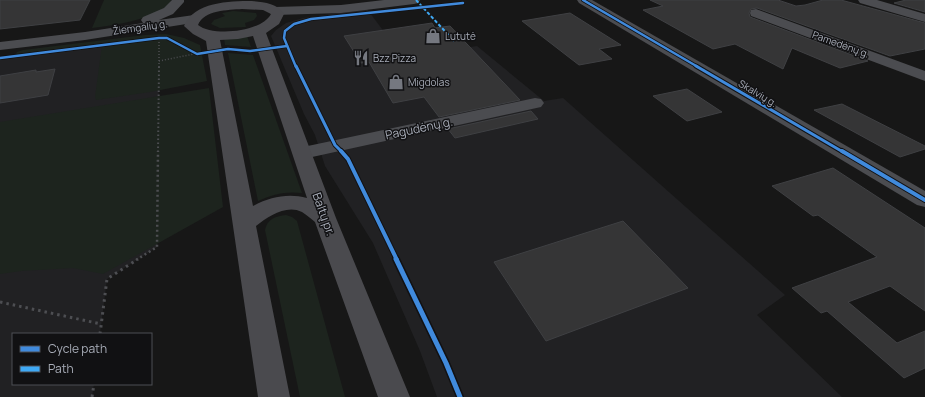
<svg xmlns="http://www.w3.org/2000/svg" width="925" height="397" font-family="Manrope,sans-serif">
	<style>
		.built { fill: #212123 }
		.green { fill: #1d241e }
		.building { fill: #353536; stroke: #3f4043 }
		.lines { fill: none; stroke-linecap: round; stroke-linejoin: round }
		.path-far3 { stroke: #4d4e52; stroke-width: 1.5; stroke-dasharray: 1 2; stroke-linecap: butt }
		.path-far2 { stroke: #4d4e52; stroke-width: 2; stroke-dasharray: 1.5 2.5; stroke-linecap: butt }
		.path-far1 { stroke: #4d4e52; stroke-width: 2.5; stroke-dasharray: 2 3; stroke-linecap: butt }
		.path { stroke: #4d4e52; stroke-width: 3; stroke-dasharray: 2.5 4; stroke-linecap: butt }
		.minor { fill: #4b4c50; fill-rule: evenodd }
		.tertiary { fill: #4b4c50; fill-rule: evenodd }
		.secondary { fill: #4a4a4e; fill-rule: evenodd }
		.quiet { stroke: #3fa9f5; stroke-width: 2; stroke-dasharray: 3.5 2; stroke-linecap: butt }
		.cycleway-far3-casing { stroke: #111113; stroke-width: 4 }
		.cycleway-far2-casing { stroke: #111113; stroke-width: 5 }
		.cycleway-far1-casing { stroke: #111113; stroke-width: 6 }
		.cycleway-casing { stroke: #111113; stroke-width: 8 }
		.cycleway-far3 { stroke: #408adc; stroke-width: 2.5 }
		.cycleway-far2 { stroke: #408adc; stroke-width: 3 }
		.cycleway-far1 { stroke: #408adc; stroke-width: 4 }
		.cycleway { stroke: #408adc; stroke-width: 5 }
		.labels { text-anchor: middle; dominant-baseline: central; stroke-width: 3; stroke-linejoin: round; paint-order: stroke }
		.far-street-label { font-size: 10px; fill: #a8adb8; stroke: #111113 }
		.far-poi-label { font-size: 10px; fill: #a8adb8; stroke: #111113; text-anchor: start }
		.street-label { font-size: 12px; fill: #a8adb8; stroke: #111113 }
	</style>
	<rect width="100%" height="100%" fill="#171717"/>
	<g class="built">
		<path d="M367,9L403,57L477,46L544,101L563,98L785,295L757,315L842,397H437L420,351L373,243L325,166L315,135L304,114L271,36L276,30L286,23L303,18Z"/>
		<path d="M113,44L159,61L157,247L107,279L100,334H13V384H94L92,397H0V58Z"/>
	</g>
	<g class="green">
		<path d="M104,0H171L168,8C144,20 118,25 92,28Z"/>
		<path d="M233,11L256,13L257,16L254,20L245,23L246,27L220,28L211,24L214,20L225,16L222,13Z"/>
		<path d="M166,34L184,38L200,45L207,81L150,92L96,100L95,97L102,45L17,56L16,54L17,52L23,50L145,35Z"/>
		<path d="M247,36L251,47L225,45L224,38Z"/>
		<path d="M228,53L253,55L302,193C287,191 272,194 258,201Z"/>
		<path d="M209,88L223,207L103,274L73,268L21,271L0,274V122Z"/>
		<path d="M286,215L292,217L297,221L345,397H300L265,230C267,219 276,216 286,215Z"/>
	</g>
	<g class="building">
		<path d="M0,0H90L80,20L0,29Z"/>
		<path d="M650,0H778L796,6L805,5L823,0H841L925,23V49L890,56L757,8L751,9L749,13L750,17L868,61L840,68L792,48L783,69L735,44L713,49L643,10L663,6Z"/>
		<path d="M906,0H925V12L894,3Z"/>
		<path d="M570,13L621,45L599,49L612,59L579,65L522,21Z"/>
		<path d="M432,23L435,28L450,26L520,100L439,117L424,97L393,103L369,62L361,63L344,36Z"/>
		<path d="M55,69L48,95L0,103V76L36,70V72Z"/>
		<path d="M687,89L722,112L687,121L653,96Z"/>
		<path d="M842,104L925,146V149L900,157L814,110Z"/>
		<path d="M531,111L538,119L455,138L448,129Z"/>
		<path d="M833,168L925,228V311L890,286L848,302L897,343L925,331V368L904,378L827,311L821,313L792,288L877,257L818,215L813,216L772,186Z"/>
		<path d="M623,221L688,288L546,341L494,262Z"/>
	</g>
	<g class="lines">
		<g class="path-far3">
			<path d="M159,61L194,54"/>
			<path d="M159,67V41"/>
		</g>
		<path class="path-far2" d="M158,152L159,66"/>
		<path class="path-far1" d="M136,260L157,247L158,151"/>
		<g class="path">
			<path d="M0,302L101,324"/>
			<path d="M100,334L107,279L138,259"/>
			<path d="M92,397L94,384"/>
		</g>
		<g class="minor">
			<path d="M577,0H592L925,191V207L917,205L579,3Z"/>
			<path d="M858,0H877L925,14V22L860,3Z"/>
			<path d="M756,9L925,71V81L751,16L750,13L751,10Z"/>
			<path d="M535,98L541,99L544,103L541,107L303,159L296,157L293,153L296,149L303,147Z"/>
		</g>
		<g class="tertiary">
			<path d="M172,0H184V2L173,14L159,20L194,15L199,16L201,19L199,22L85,40L0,50V42L85,32L143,23L141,20L143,17L164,8Z"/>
			<path d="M384,0H420L418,3L414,4L341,13L275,15L271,14L269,11L271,8L275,7L341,5Z"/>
		</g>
		<path class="secondary" d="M252,1C264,2 277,3 284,14L279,24L266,33L336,218L410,397H378L315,222C311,219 307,215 302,212C287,204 268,216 256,226L290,397H258L206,41L193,34L184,26C194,2 229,1 252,1ZM242,9L263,10L271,14C262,32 213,37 198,25C204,10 228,10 242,9ZM253,36L307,198C288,193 270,197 253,206L220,40L238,39Z"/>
		<path class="quiet" d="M416,0L454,41"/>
		<defs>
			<g id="cycleway-far3">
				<path d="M583,0L698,67"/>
				<path d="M0,58L159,38H167L197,54L228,49L250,51L287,46"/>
				<path d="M296,67L284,38L285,31L294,24L311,19L463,3"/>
			</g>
			<g id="cycleway-far2">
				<path d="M296,66L335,145L342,152"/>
				<path d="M696,66L843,152"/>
			</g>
			<g id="cycleway-far1">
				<path d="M341,151L348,159L397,260"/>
				<path d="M842,151L925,200"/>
			</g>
			<path id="cycleway" d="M396,259L446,363L460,397"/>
		</defs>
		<use href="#cycleway-far3" class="cycleway-far3-casing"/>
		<use href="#cycleway-far2" class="cycleway-far2-casing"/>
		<use href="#cycleway-far1" class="cycleway-far1-casing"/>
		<use href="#cycleway" class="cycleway-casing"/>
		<use href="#cycleway-far3" class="cycleway-far3"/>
		<use href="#cycleway-far2" class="cycleway-far2"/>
		<use href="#cycleway-far1" class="cycleway-far1"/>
		<use href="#cycleway" class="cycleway"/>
	</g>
	<defs>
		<symbol id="shop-bare" viewBox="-9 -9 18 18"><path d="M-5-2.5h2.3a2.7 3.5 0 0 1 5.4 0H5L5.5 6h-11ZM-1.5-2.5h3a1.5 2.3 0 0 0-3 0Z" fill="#757880" stroke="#111113" stroke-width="2.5" paint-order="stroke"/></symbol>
		<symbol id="restaurant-bare" viewBox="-9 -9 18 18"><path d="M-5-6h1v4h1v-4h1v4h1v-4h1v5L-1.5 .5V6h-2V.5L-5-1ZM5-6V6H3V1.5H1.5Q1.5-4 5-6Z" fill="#757880" stroke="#111113" stroke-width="2.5" paint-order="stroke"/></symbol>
	</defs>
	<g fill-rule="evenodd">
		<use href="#shop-bare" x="422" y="25" width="22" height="22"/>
		<use href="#restaurant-bare" x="350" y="47" width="22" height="22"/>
		<use href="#shop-bare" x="385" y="71" width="22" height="22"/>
	</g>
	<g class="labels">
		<g class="far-street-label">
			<text transform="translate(140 27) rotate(-8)">Žiemgalių g.</text>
			<text transform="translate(841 44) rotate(20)">Pamedėnų g.</text>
			<text transform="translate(758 93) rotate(31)">Skalvių g.</text>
		</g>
		<g class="far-poi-label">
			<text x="445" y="36">Lututė</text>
			<text x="373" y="58">Bzz Pizza</text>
			<text x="408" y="82">Migdolas</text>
		</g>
		<g class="street-label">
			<text transform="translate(419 128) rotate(-12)">Pagudėnų g.</text>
			<text transform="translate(324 214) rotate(70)">Baltų pr.</text>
		</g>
	</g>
	<rect x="12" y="333" width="140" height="52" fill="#111113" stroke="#4d4f55"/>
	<rect x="20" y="346" width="20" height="6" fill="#408adc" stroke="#4d4f55"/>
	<text x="48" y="353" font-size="12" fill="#a8adb8">Cycle path</text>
	<rect x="20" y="366" width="20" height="6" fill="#3fa9f5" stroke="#4d4f55"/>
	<text x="48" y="373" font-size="12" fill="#a8adb8">Path</text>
</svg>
